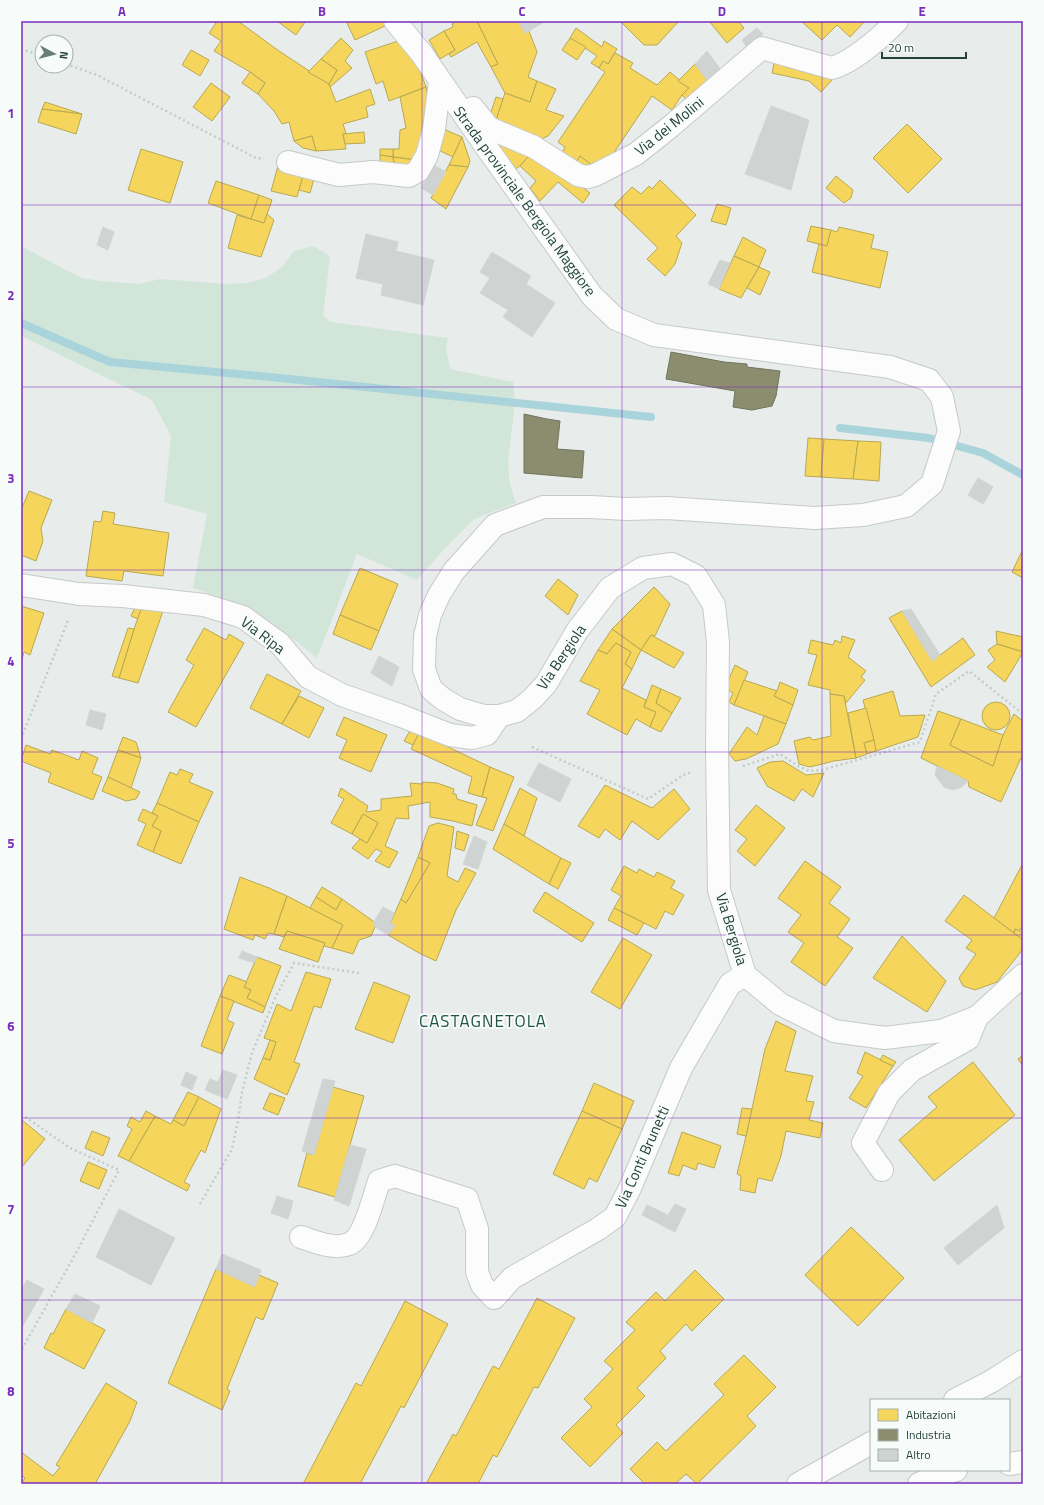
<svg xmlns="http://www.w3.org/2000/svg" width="1044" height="1505" font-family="'Titillium Web',sans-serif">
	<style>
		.green { fill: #d1e6d8 }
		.homes { fill: #f6d55c; stroke: #b7a952 }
		.industry { fill: #8c8c6e; stroke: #6d765e }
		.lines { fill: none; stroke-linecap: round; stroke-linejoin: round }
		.stream { stroke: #a9d4db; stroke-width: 8 }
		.building { fill: #cfd4d2; stroke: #d1d6d4 }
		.minor-casing { stroke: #c5cac8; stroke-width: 24 }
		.path { stroke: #c3ccca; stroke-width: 2.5; stroke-dasharray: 2 3; stroke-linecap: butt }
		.minor { stroke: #fcfcfc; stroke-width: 22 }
		.grid { fill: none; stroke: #7b2cbf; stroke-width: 1; stroke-opacity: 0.55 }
		.labels { text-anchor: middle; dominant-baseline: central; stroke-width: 4; stroke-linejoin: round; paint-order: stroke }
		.street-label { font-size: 15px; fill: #24423a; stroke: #f7fbf9 }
		.quarter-label { font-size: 17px; letter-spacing: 1px; fill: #1f5548; stroke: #f7fbf9 }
		.neatline { fill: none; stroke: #7b2cbf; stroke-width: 1.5 }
		.grid-label { font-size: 13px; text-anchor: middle; font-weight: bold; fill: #7b2cbf }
	</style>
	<rect width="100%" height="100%" fill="#e8edeb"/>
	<path class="green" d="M21,246L81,278L101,281L139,284L160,279L226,284L246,283L266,278L282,267L294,251L313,246L330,256L323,316L331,322L448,338L446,348L450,369L513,382L515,402L508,463L510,484L516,503L474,519L448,545L417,580L357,554L317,658L296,641L229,600L193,588L207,514L164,502L171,436L152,400L21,336Z"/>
	<g class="homes">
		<path d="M213,21H238L279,51L329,84L336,102L370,89L375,104L366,107L368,117L343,124L346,133L343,134L346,149L316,151L312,136L294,141L289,122L282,124L274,111L258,94L265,83L250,72L214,51L221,41L209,33L216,23Z"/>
		<path d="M277,21H304L305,22L296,35Z"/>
		<path d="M349,21H383L387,25L355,40L347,23Z"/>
		<path d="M457,21H477L498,64L491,67L477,42L451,57L449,54L455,50L444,31L453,27L452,24Z"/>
		<path d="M477,21H518L525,33L529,31L537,52L528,77L537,81L530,102L505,93L491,67L498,64Z"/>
		<path d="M620,21H677L678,22L657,45H644Z"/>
		<path d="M709,21H738L744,28L727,43Z"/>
		<path d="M801,21H865L850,37L837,25L822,40Z"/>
		<path d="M576,28L602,47L604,41L617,49L608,64L603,61L599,68L591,63L597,56L570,38Z"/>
		<path d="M444,31L455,50L440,59L429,40Z"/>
		<path d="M341,38L353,50L345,61L352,68L330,87L329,84L337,70L321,59Z"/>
		<path d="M570,38L586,47L577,60L562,50Z"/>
		<path d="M401,40L419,68L426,87L389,101L383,81L376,84L365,52Z"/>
		<path d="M191,50L209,60L200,76L182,65Z"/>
		<path d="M615,53L633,63L630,68L657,85L670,72L689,88L682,95L672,110L652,96L613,154L593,166L580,156L575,164L562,153L565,147L558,142L605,72L599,68L603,61L608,64Z"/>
		<path d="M321,59L337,70L329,84L308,72Z"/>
		<path d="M775,59L818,69L832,80L821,92L809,81L772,73Z"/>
		<path d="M695,64L709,83L689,103L682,95L689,88L678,81Z"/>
		<path d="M250,72L265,83L258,94L242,83Z"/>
		<path d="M537,81L556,89L546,110L564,116L548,136L541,139L495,123L505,93L530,102Z"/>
		<path d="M211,83L230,97L212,121L193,107Z"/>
		<path d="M426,87L431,109L417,160L393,157V149H399L400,130L406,128L400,97Z"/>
		<path d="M496,97L503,99L496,120L489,118Z"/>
		<path d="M45,102L82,114L42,109Z"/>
		<path d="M42,109L82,114L76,134L38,122Z"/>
		<path d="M907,124L942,159L908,193L873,158Z"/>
		<path d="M441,128L462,137L453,157L432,147Z"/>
		<path d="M364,132L365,143L345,144L343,134Z"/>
		<path d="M312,136L316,151L303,148L294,141Z"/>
		<path d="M462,137L470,161L468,167L449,165Z"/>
		<path d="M495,138L534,150L520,166L514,170L494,143Z"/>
		<path d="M141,149L183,162L170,203L128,190Z"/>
		<path d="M380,149H393V157L380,155Z"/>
		<path d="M534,150L590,193L583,203L558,182L540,201L530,188L536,181L520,166Z"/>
		<path d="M380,155L393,157L394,163L380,162Z"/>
		<path d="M580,156L593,166L575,164Z"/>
		<path d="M393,157L417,160L414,166L394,163Z"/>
		<path d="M449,165L468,167L446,209L431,198Z"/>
		<path d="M278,166L304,173L297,197L271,191Z"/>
		<path d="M304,173L315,175L310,193L299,190Z"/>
		<path d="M836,176L853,190L851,198L844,203L826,188Z"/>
		<path d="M660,180L696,215L676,236L682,243L675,264L665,276L647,259L658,248L614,205L632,187L641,194L649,186L652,189Z"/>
		<path d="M216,181L259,195L251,219L208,203Z"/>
		<path d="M259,195L272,200L264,223L251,219Z"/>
		<path d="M717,204L731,208L726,225L711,221Z"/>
		<path d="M267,214L274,220L261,257L228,248L237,215L264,223Z"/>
		<path d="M811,226L831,230L827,246L807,241Z"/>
		<path d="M839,227L874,235L871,248L888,252L880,288L812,272L819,244L827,246L831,230L837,232Z"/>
		<path d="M743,237L766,250L759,267L734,256Z"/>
		<path d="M734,256L759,267L741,298L719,289Z"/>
		<path d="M759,267L770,272L760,295L747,288Z"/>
		<path d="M808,438L824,439L821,477L805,476Z"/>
		<path d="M824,439L858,441L853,479L821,477Z"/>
		<path d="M858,441L881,442L879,481L853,479Z"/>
		<path d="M29,491L52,500L41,528L43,541L36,561L21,555V510Z"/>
		<path d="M103,511L115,513L113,524L169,533L163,576L124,571L122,581L86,576L94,521L101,522Z"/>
		<path d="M1023,549V578L1012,572Z"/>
		<path d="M360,568L398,584L379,631L340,615Z"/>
		<path d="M558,579L578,595L568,615L545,596Z"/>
		<path d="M654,587L670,604L655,636L651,635L641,650L612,629Z"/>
		<path d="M137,603L143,604L138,619L131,616Z"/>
		<path d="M143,604L164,608L138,683L119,678L134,629Z"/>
		<path d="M21,606L44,613L30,655L24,652L21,663Z"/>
		<path d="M902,611L932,661L963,638L975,655L931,687L889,618Z"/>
		<path d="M340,615L379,631L371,650L333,634Z"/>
		<path d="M128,628L134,629L119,678L112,676Z"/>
		<path d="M204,628L226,640L229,634L244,643L196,727L168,712L194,665L186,660Z"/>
		<path d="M612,629L641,650L632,669L625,664L631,652L616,643L607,654L598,650Z"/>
		<path d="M996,631L1023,637V652L997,644Z"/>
		<path d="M651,635L684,653L674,668L641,650Z"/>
		<path d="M842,636L855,640L848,657L866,671L861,677L865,680L846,703L844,696L830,694V690L808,685L817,655L808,653L811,640L833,645L835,640L841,643Z"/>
		<path d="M616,643L631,652L625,664L632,669L622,688L646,700L644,707L656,712L650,727L636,719L627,735L587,714L600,690L580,681L598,650L607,654Z"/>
		<path d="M997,644L1023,652L1005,682L987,667L995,660L988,650Z"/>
		<path d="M735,665L748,672L734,705L729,702L733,693L725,688Z"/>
		<path d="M267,674L301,691L282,724L250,708Z"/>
		<path d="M744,680L777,691L774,696L793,705L786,724L734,705Z"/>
		<path d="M780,682L798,690L793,705L774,696L777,691Z"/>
		<path d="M652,685L661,689L656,703L672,713L661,732L650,727L656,712L644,707Z"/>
		<path d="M661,689L681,698L672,713L656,703Z"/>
		<path d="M893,691L900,716L925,715L918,737L876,751L863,700Z"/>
		<path d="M830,694L844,696L856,758L834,761L810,767L799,764L794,741L810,737L813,740L831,736Z"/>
		<path d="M299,696L324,708L309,738L282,724Z"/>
		<circle cx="996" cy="716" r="14"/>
		<path d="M866,708L874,740L864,743L867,754L856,758L848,713Z"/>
		<path d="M938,711L961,719L950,745L993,766L1003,735L1014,714L1023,721V759L1021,758L1001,802L969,787L968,781L921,758Z"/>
		<path d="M764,716L786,724L778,744L746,759L735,761L729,754L747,727L757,735Z"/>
		<path d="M344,717L387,735L371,772L339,758L347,740L336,735Z"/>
		<path d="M961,719L1003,735L993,766L950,745Z"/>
		<path d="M411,729L419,733L413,745L404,741Z"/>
		<path d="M419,733L490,767L482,797L468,793L472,777L411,749Z"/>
		<path d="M123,737L136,742L141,758L118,750Z"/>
		<path d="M874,740L876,751L867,754L864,743Z"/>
		<path d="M26,745L50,754L52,750L79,760L82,751L98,758L92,773L102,777L93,800L48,782L51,773L21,761Z"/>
		<path d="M118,750L141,758L131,788L108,777Z"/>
		<path d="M783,761L806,775L824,773L813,797L802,789L794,801L767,786L757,768L770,762Z"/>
		<path d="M490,767L514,777L493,831L476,825L487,798L482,797Z"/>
		<path d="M180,769L193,774L189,782L213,792L199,822L157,803L170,772L177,775Z"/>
		<path d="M108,777L140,792L136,799L126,801L102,791Z"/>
		<path d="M423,782L437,783L454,789L453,794H456L457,799L477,805L472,826L453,821L430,817V802L408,806L409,819L396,818L385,846L398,852L389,868L375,861L382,852L376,849L368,859L352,848L360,839L367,843L378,823L363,814L352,834L331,823L344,799L338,796L341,788L368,806L366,812L381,810V799L412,796L410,783L422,784Z"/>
		<path d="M605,785L652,808L674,789L690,809L658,840L632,821L620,840L605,829L599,838L578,826Z"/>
		<path d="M520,788L537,798L524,836L504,824Z"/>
		<path d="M157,803L199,822L181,864L153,852L161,831L152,826L158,816L152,813Z"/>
		<path d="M756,805L785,828L755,866L737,851L747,839L735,830Z"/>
		<path d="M143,809L158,816L152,826L161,831L153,852L137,845L146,824L138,820Z"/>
		<path d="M363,814L378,823L367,843L352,834Z"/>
		<path d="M438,823L454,827L447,876L458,882L465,868L476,873L456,910L436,961L419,953L388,935L395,925L390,924L401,899L406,903L430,863L418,857L429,826Z"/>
		<path d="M504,824L561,858L549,884L493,849Z"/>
		<path d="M457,831L469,835L464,851L455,848Z"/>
		<path d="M418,857L430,863L406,903L401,899Z"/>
		<path d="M561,858L571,863L558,889L549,884Z"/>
		<path d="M805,861L841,887L829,903L850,919L837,937L853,948L825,986L791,962L804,943L788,932L801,915L778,898Z"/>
		<path d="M1023,863V925L1019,931L1015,929L1014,933L994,918Z"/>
		<path d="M624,866L637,873L639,869L654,877L657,872L675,881L671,888L684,895L673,915L665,911L656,929L614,908L621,896L611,890Z"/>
		<path d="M240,877L269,888L287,896L274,934L268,933L265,939L255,935L253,940L224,929Z"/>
		<path d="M322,887L342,899L336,910L316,897Z"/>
		<path d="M545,892L594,923L582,942L533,911Z"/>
		<path d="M964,895L1023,940V949L997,982L975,990L963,986L959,978L976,954L966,948L972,940L945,921Z"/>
		<path d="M287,896L343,925L332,948L324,946L325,943L287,931L284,937L274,934Z"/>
		<path d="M316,897L336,910L342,899L373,921L375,927L371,936L359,940L353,954L332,948L343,925L310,908Z"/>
		<path d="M614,908L644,923L637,935L608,920Z"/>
		<path d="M1015,929L1023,932V940L1014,933Z"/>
		<path d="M287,931L325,943L318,962L279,949Z"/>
		<path d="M902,936L946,981L927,1012L873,978Z"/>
		<path d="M623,938L652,955L620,1009L591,992Z"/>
		<path d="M257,957L281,966L265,1007L247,998L251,990L244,987Z"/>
		<path d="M306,972L331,979L321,1008L314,1006L294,1062L300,1064L287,1095L254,1079L263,1058L270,1060L276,1042L264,1038L277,1004L291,1011Z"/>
		<path d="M229,975L247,982L244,987L251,990L247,998L265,1007L263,1013L220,996Z"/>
		<path d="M374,982L410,996L393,1043L355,1029Z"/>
		<path d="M220,996L234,1001L227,1020L234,1023L222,1054L201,1046Z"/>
		<path d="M776,1021L796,1031L785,1071L813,1076L806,1101L814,1102L809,1120L823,1123L820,1138L786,1131L781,1156L772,1181L758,1178L755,1193L740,1190L741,1176L737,1174L746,1136L765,1049Z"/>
		<path d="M270,1040L276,1042L270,1060L263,1058Z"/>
		<path d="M865,1052L893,1066L866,1108L849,1098L863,1076L857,1073Z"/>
		<path d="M883,1055L896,1062L893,1066L880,1060Z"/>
		<path d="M1023,1055V1066L1018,1059Z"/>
		<path d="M973,1062L1015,1115L934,1181L899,1140L937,1107L928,1097Z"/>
		<path d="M594,1083L634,1101L622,1129L582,1111Z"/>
		<path d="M333,1087L364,1096L335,1197L298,1186L307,1153L314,1155Z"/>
		<path d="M188,1092L199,1097L184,1126L173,1120Z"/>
		<path d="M270,1093L285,1098L278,1115L263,1109Z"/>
		<path d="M199,1097L221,1109L205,1153L201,1150L184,1182L190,1185L187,1191L129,1161L155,1116L171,1124L173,1120L184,1126Z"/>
		<path d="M742,1108L752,1109L746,1136L737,1134Z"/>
		<path d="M146,1111L155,1116L129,1161L118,1156L132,1129L127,1126L131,1117L140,1122Z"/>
		<path d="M582,1111L622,1129L597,1182L589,1178L584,1189L553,1174Z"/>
		<path d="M22,1120L45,1139L21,1168V1121Z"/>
		<path d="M92,1131L110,1138L103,1156L85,1148Z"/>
		<path d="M682,1132L721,1146L714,1168L698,1163L696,1170L683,1165L679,1176L668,1173Z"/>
		<path d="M88,1162L107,1170L99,1189L80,1181Z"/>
		<path d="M851,1227L904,1278L858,1326L805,1275Z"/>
		<path d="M216,1269L255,1287L259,1275L278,1283L263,1320L256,1317L227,1389L230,1391L222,1410L168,1383Z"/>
		<path d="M695,1270L724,1299L692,1331L686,1324L660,1351L666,1358L637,1388L645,1396L616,1425L623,1433L590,1467L561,1438L592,1407L584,1399L613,1369L604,1361L635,1330L626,1322L656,1292L665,1301Z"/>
		<path d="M537,1298L575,1318L538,1388L534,1387L497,1457L493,1455L478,1484H426L453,1434L456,1436L493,1366L499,1369Z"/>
		<path d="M405,1301L448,1324L404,1408L401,1406L360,1484H303L356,1383L361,1386Z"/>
		<path d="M66,1309L105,1330L84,1369L44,1348L51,1333L53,1334Z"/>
		<path d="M744,1355L776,1387L747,1416L756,1426L697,1484L686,1474L675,1484H645L630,1469L657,1442L666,1451L724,1395L714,1384Z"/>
		<path d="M106,1383L137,1402L130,1421L95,1484H21L25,1478L21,1475V1452L53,1476L60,1467L56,1465Z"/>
	</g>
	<g class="industry">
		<path d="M671,352L724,362L747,364V367L780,371L776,396L772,406L752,410L733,407L735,391L666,379Z"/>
		<path d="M524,414L547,419L560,421L557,449L584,451L582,478L524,473Z"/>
	</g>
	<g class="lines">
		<g class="stream">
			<path d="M21,323L110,362L280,378L651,417"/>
			<path d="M840,428L929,438L983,453L1023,475"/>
		</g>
	</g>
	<g class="building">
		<path d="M518,21H524L529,31L525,33Z"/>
		<path d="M524,21H543L544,22L529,31Z"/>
		<path d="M757,28L763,34L747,47L742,40Z"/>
		<path d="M707,51L721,70L709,83L695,64Z"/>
		<path d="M771,106L809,120L791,190L745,174Z"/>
		<path d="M434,165L446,172L433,195L421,188Z"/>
		<path d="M103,227L114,232L108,250L97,245Z"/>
		<path d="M366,234L398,242L396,251L434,260L423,305L381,295L383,284L356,278Z"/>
		<path d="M492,252L531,276L526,284L555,303L532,337L503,317L508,310L480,293L490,278L480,272Z"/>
		<path d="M720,260L730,263L719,289L708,284Z"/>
		<path d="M978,478L993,487L983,504L968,495Z"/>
		<path d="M911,609L940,655L932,661L902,611Z"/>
		<path d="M379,656L399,667L392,686L371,673Z"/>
		<path d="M90,710L106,714L102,730L86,725Z"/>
		<path d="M539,763L571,779L560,802L527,785Z"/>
		<path d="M937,766L968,781L962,787L953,790L944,787L935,775Z"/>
		<path d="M474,836L487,842L478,869L463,864Z"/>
		<path d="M383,907L394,913L390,924L395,925L388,935L375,927L373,923Z"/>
		<path d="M242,951L257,957L254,963L239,958Z"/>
		<path d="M223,1070L237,1075L227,1099L205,1090L210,1079L218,1082Z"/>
		<path d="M186,1072L197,1077L192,1090L181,1085Z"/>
		<path d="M323,1079L335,1081L314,1155L302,1151Z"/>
		<path d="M350,1145L366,1149L349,1206L334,1200Z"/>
		<path d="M277,1196L293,1201L288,1219L271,1213Z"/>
		<path d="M675,1204L686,1209L675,1232L642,1215L647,1205L668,1215Z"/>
		<path d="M997,1205L1004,1228L958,1265L944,1248Z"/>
		<path d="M119,1209L175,1238L151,1285L96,1257Z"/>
		<path d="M222,1254L261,1270L255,1287L216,1269Z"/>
		<path d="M27,1280L44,1289L21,1329V1290Z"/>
		<path d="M75,1294L100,1306L92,1323L66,1309Z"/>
	</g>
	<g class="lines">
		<defs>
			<g id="minor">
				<path d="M395,21L422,54L489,151L592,296L616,319L654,335L890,367L929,380L942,397L949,431L932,484L906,506L863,515L815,518L666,508L626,509L591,507H543L495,525L454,571L439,595L430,615L425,636L424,669L431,689L443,699L460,709L484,716H499L517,711L532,699L546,684L577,631L610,588L643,568L672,564L696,576L714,605L718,642L717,747L719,890L745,975L780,1004L834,1031L885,1038L941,1031L977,1017L1023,975"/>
				<path d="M473,108L489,128L534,147L578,175L587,177L595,175L636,154L670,127L762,48L832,68C853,62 881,37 897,21"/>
				<path d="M288,162L339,175L373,172L409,176L418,171L427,155L434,129L440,81"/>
				<path d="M21,585L79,594L123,596L204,605L243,617L280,644L308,677L342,695L399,715L450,735L472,738L487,734L499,716"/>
				<path d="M882,1170L863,1143L889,1093L912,1070L968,1039L977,1017"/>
				<path d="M301,1237C316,1242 334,1250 349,1244C364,1239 374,1196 379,1181L395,1176L467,1199L477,1229V1272L482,1285L494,1298L512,1278L598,1229L615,1217L630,1188L681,1068L730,984L745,975"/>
				<path d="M955,1400L992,1381L1023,1361"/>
				<path d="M1009,1464L1023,1462"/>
				<path d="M798,1484L871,1443"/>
				<path d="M919,1484L932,1478L956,1470"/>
			</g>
		</defs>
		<use href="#minor" class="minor-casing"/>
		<g class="path">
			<path d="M21,49L42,56"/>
			<path d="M66,64L97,75L256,158L264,159"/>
			<path d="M21,739L69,618"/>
			<path d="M532,747L648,799L683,775L692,772"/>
			<path d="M743,766L780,754L798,766L809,771L822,770L920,742L936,694L969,671L1023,714"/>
			<path d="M21,1114L70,1148L119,1170L77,1251L21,1351"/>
			<path d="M200,1204L232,1149L238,1121L242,1092L252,1053L276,996L294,963L359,973"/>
		</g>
		<use href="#minor" class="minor"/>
	</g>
	<path class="grid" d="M222,21V1484M422,21V1484M622,21V1484M822,21V1484M21,205H1023M21,387H1023M21,570H1023M21,752H1023M21,935H1023M21,1118H1023M21,1300H1023"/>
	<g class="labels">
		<g class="street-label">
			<text transform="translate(669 126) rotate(-39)">Via dei Molini</text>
			<text transform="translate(525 201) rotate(54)">Strada provinciale Bergiola Maggiore</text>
			<text transform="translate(263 635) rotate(37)">Via Ripa</text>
			<text transform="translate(561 657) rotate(-56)">Via Bergiola</text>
			<text transform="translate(732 929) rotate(73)">Via Bergiola</text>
			<text transform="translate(642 1157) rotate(-66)">Via Conti Brunetti</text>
		</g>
		<g class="quarter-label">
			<text x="483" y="1021">CASTAGNETOLA</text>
		</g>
	</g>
	<rect width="1044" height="1505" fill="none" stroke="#f7fbf9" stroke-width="44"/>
	<rect x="870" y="1399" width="140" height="72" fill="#f7fbf9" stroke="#a3b1ad"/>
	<rect x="878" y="1409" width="20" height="12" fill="#f6d55c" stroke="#a3b1ad"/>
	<text x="906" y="1419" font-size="12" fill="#24423a">Abitazioni</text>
	<rect x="878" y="1429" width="20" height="12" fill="#8c8c6e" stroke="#a3b1ad"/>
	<text x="906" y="1439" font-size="12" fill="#24423a">Industria</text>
	<rect x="878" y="1449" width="20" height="12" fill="#cfd4d2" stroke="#a3b1ad"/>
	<text x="906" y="1459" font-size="12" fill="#24423a">Altro</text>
	<g transform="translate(54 54) rotate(97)"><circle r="19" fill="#f7fbf9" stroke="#a3b1ad"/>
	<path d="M0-3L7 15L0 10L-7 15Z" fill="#697e78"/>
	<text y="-6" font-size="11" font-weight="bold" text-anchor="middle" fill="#24423a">N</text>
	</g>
	<path d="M882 52v6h84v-6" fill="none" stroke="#24423a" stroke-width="2"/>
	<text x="888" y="52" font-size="12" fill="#24423a" stroke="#f7fbf9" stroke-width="3" paint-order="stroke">20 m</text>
	<rect x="22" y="22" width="1000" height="1461" class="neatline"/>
	<g class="grid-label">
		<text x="122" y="16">A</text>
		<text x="322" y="16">B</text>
		<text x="522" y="16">C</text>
		<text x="722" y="16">D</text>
		<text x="922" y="16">E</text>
		<text x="11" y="118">1</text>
		<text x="11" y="300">2</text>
		<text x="11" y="483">3</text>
		<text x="11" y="666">4</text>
		<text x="11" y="848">5</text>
		<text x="11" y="1031">6</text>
		<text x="11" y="1214">7</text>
		<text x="11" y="1396">8</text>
	</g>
</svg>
